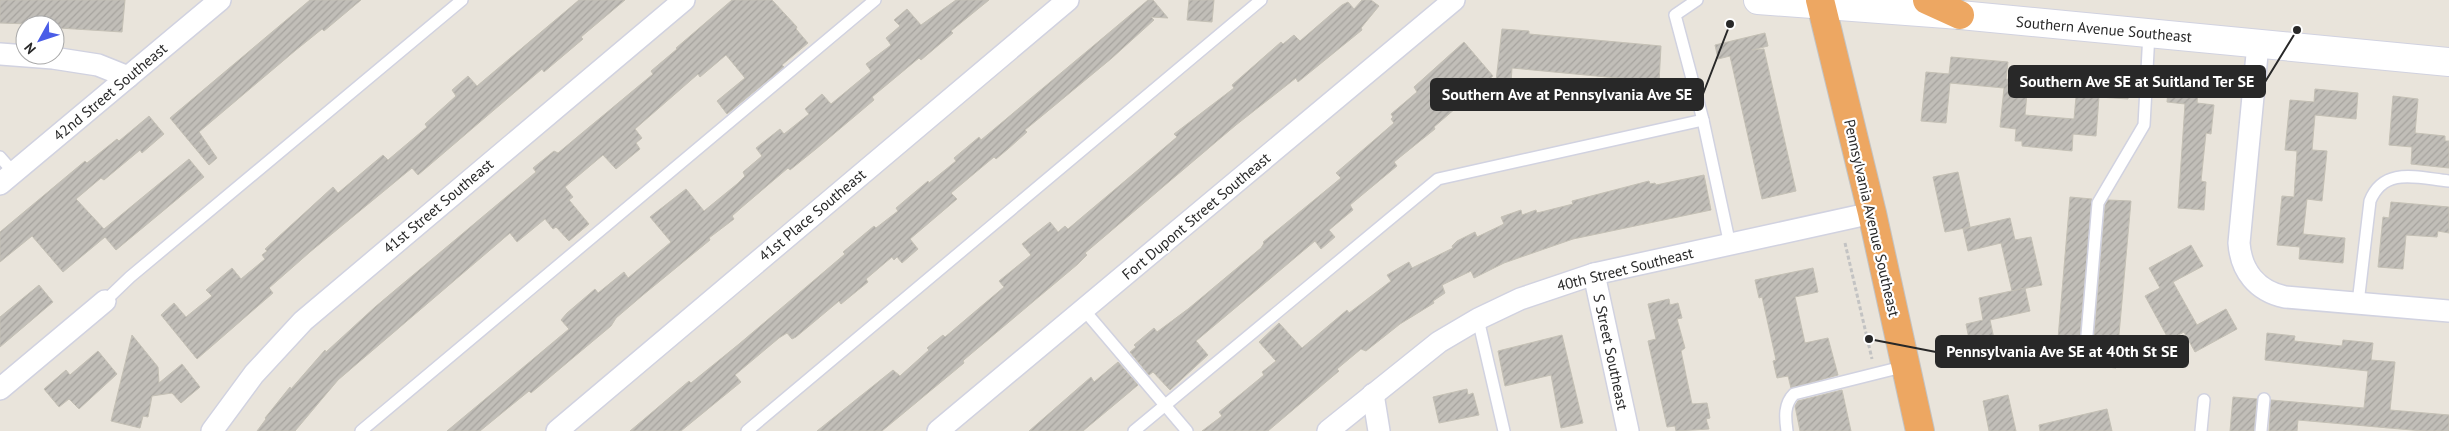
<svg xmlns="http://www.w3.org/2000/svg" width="2449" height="431" font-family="'PT Sans',sans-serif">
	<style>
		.building { fill: url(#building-hatch); stroke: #c4c0b5 }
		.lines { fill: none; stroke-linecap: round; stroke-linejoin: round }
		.lane-casing { stroke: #d1d2e0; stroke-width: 14 }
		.street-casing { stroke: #d1d2e0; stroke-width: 24 }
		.secondary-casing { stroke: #d1d2e0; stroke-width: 30 }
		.highway-casing { stroke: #c3c3c3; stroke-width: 30 }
		.path { stroke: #c3c3c3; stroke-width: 3; stroke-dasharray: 4 2.5; stroke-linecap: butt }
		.lane { stroke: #fff; stroke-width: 11 }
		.street { stroke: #fff; stroke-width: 21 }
		.secondary { stroke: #fff; stroke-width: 28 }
		.highway { stroke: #eda762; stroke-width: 28 }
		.labels { text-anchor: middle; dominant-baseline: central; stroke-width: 4.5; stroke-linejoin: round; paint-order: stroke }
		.street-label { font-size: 15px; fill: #282828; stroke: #fff }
		.leader { fill: none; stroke: #282828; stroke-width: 2 }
		.callout-dot { fill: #282828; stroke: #fff; stroke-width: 2 }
		.callout { fill: #282828; stroke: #282828; stroke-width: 2 }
		.callout-label { font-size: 16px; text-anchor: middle; font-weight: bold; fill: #fff }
	</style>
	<defs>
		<pattern id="building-hatch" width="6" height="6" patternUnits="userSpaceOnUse" patternTransform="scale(1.25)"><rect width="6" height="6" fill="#c1beb8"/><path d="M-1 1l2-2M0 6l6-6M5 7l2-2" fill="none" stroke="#a6a39e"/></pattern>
	</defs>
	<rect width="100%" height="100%" fill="#e9e4db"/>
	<g class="building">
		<path d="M0,0H125L122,32L59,28V25L0,23Z"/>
		<path d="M310,0H361L324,31L322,29L296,50L199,132L217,158L209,165L170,118Z"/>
		<path d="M579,0H625L581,37L583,39L544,72L542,69L418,175L412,168L310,252L269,288L273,293L197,359L161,315L174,303L186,317L212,296L206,290L232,268L241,279L265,259L262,255L267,251L265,249L333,187L338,193L383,155L388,160L427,127L425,124L456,96L452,90L468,76L477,86Z"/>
		<path d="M732,0H772L797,27L796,29L808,43L782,65L784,67L727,114L717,101L745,78L726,55L700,77L698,74L635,129L642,138L636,143L640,149L616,169L603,155L565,187L573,197L569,200L589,224L569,241L556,227L553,229L545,219L517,242L510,233L338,380L295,431H257L266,419L265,418L290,387L291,389L325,350L326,352L375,307L536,172L533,168L554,151L558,153L653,74L651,71L677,49L676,48Z"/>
		<path d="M956,0H989L951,31L953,33L921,60L919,58L872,97L874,100L816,149L790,170L788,168L741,208L732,216L734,219L709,238L710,240L643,295L616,318L611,326L531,393L529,391L480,431H447L569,329L561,320L567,313L595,289L598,293L624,272L628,278L671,242L650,217L686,189L704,211L737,184L745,176L743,172L762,156L756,148L780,129L784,134L809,114L805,109L822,94L831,104L871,71L866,64L891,45L886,38L900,26L894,20L907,9L921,25Z"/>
		<path d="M1148,0H1153L1168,18L1151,17L1154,20L1112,58L1025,130L1027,132L1008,149L996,159L994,157L951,193L957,199L910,239L918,249L902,263L897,257L894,260L892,257L866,279L868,282L841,304L839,301L796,337L792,339L787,333L779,338L735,375L741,382L681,431H630L689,381L691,383L739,344L845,254L843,252L874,226L876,228L898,211L896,208L928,181L929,183L956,161L954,158L979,137L981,140Z"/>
		<path d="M1189,0H1214L1212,22L1187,20Z"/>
		<path d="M1362,0H1371L1379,6L1361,28L1362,30L1298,82L1296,78L1236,125L1085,253L1087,255L1078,264L965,359L963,361L964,363L882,431H817L893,370L900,376L929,350L927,348L943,335L945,337L1004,287L999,281L1031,255L1022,244L1050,222L1058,232L1065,226L1068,229L1177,137L1174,134L1234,88L1232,85L1281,42L1283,44L1294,35L1300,41L1342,5L1348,2L1354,9Z"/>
		<path d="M1502,29L1529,31V34L1661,46L1659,82L1512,68L1511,83L1496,81Z"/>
		<path d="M1765,33L1768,46L1752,50L1764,49L1796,191L1762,199L1730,56L1718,59L1715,45Z"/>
		<path d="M1464,42L1493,76L1434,127L1435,129L1394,162L1397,166L1350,205L1353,210L1329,230L1335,237L1321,249L1315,241L1196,341L1208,355L1170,390L1153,372L1149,375L1130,352L1136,347L1134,345L1154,328L1157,332L1188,309L1261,248L1264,243L1263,242L1341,178L1336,173L1394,123L1391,119L1393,117L1391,114L1417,92L1414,87Z"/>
		<path d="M1951,57L2008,62L2006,79L2028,82L2025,115L2074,119L2077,86L2099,88L2101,71L2130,73L2128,99L2099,97L2096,136L2073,134L2072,151L2022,146V141H2015L2016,129L2000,127L2004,88L1950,83L1946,123L1921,121L1926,72L1949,74Z"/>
		<path d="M2169,76L2199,79L2197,103L2214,105L2211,134L2206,133L2201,181L2206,182L2204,210L2178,208L2185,104L2167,102Z"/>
		<path d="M2315,89L2358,93L2356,119L2315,115L2312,150L2327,151L2322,201L2307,199L2303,234L2345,238L2343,263L2299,259L2300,247L2277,245L2282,196L2294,197L2297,151L2285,150L2290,100L2314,102Z"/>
		<path d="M2393,96L2418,99L2415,133L2445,136V141H2449V168L2411,164L2412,147L2389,145Z"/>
		<path d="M149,116L164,134L142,153L140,150L104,180L101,178L76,199L104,229L189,159L204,177L116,250L105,237L63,272L32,236L0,262V232L85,161L87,163L117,139L119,141Z"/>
		<path d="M1958,172L1970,227L1945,232L1933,177Z"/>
		<path d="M1704,175L1711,210L1573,239L1504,263L1474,278L1471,271L1442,285L1445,293L1433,301L1434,303L1400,324L1366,351L1361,349L1337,369L1339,371L1268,431H1202L1222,416L1219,412L1264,375L1262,372L1276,361L1259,342L1279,323L1302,348L1347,310L1349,313L1391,281L1387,275L1409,262L1412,268L1453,248L1452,246L1457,241L1475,232L1477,237L1504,224L1501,217L1521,210L1522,215L1536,210L1537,213L1573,204L1572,201L1649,181L1650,184L1655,183L1656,185Z"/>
		<path d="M2070,197L2092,199L2078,358L2080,365L2056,362Z"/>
		<path d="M2108,200L2131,201L2116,368L2089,365L2092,360L2105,205Z"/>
		<path d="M2391,202L2449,207V233L2438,231L2437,237L2406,235L2403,269L2378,267L2383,217L2389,218Z"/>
		<path d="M2010,218L2015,240L2031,237L2042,285L2012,291L2001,243L1968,251L1963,229Z"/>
		<path d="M2191,245L2203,266L2173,282L2197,325L2226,309L2237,329L2195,352L2184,332L2169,340L2145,296L2160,288L2149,268Z"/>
		<path d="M1813,268L1818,292L1795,297L1805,343L1828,338L1838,375L1791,388L1788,376L1777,378L1773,361L1776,360L1762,297L1759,298L1755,280Z"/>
		<path d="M39,285L53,302L0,347V317Z"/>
		<path d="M2025,288L2030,311L1990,320L1996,348L1972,354L1966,324L1983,320L1979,298Z"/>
		<path d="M1669,299L1670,305L1678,303L1682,318L1677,319L1685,348L1681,351L1692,404L1707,403L1710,418L1706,419L1709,429L1676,431L1675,426L1667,427L1648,341L1656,339L1648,304Z"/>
		<path d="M2267,333L2295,336L2294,341L2342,346L2343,340L2373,343L2371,360L2395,362L2390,410L2449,415V431H2423L2298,420L2297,431H2269L2271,400L2364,408L2368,371L2265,360Z"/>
		<path d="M132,335L158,367L159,383L182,364L200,387L181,403L172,393L152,396L148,417L143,416L140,428L111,421Z"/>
		<path d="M1562,335L1583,423L1561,428L1551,375L1505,386L1498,351Z"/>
		<path d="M98,351L117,374L79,409L69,399L59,407L44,389L66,370L70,375Z"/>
		<path d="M1118,362L1138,385L1083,431H1029L1091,377L1094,382Z"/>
		<path d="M1467,389L1468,395L1473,393L1479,415L1439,423L1433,397Z"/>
		<path d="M1842,390L1851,431H1800L1795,406L1798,401Z"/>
		<path d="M2008,395L2016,431H1989L1983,401Z"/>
		<path d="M2233,397L2257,399L2254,431H2230Z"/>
		<path d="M2107,409L2112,431H2040L2039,425Z"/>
	</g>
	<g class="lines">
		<defs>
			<g id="lane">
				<path d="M1697,0L1675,15L1703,120L1730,245"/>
				<path d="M0,157L14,173"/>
				<path d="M105,301L130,277L462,0"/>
				<path d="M2358,303L2370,201C2384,166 2418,178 2449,181"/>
				<path d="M1084,310L1187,431"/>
				<path d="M1478,319L1504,431"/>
				<path d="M2085,359L2098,203L2144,125L2149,33"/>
				<path d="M361,431L875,0"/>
				<path d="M747,431L1261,0"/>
				<path d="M1134,431L1438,179L1703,120"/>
				<path d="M1787,431C1785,417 1784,404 1794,394L1906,366"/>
				<path d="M2201,431L2204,400"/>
				<path d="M2261,431L2264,399"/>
			</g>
			<g id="street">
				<path d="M2258,44L2239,243C2241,271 2257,291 2285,297L2449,311"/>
				<path d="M0,54L53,58L98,65L128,77"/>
				<path d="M0,184L220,0"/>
				<path d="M1594,274L1628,431"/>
				<path d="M0,389L105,301"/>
				<path d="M1373,394L1379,431"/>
				<path d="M212,431L254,374L303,321L684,0"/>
				<path d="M557,431L1068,0"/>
				<path d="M938,431L1454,0"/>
				<path d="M1328,431L1439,342L1478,319L1520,299L1594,274L1872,213"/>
			</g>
			<path id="secondary" d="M1758,0L1960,15L2449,62"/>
			<g id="highway">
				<path d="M1820,0L1872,213L1920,431"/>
				<path d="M1927,0L1960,15"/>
			</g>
		</defs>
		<use href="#lane" class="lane-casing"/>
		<use href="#street" class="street-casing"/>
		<use href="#secondary" class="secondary-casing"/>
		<use href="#highway" class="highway-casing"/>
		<path class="path" d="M1845,243L1872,359"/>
		<use href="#lane" class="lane"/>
		<use href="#street" class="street"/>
		<use href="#secondary" class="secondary"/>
		<use href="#highway" class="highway"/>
	</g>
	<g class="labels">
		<g class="street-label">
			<text transform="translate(2104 29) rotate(5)">Southern Avenue Southeast</text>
			<text transform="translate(110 92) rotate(-40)">42nd Street Southeast</text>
			<text transform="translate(438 206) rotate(-40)">41st Street Southeast</text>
			<text transform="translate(812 215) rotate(-40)">41st Place Southeast</text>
			<text transform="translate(1196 216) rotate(-40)">Fort Dupont Street Southeast</text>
			<text transform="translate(1872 218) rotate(77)">Pennsylvania Avenue Southeast</text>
			<text transform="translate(1625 269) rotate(-14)">40th Street Southeast</text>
			<text transform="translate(1611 352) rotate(78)">S Street Southeast</text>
		</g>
	</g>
	<path class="leader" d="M2297 30L2265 82M1730 24L1703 94M1869 339L1936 352"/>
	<g class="callout-dot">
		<circle cx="2297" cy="30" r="5"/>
		<circle cx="1730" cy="24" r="5"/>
		<circle cx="1869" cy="339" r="5"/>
	</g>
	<g class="callout">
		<rect x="2009" y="66" width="256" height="31" rx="5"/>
		<rect x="1431" y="79" width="272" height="31" rx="5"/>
		<rect x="1936" y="336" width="252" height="31" rx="5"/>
	</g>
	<g class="callout-label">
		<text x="2137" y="87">Southern Ave SE at Suitland Ter SE</text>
		<text x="1567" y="100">Southern Ave at Pennsylvania Ave SE</text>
		<text x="2062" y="357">Pennsylvania Ave SE at 40th St SE</text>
	</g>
	<g transform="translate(40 40) rotate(230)"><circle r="24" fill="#ffffff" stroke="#a9a9a9"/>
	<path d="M0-4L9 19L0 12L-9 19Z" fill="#4a5de7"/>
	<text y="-8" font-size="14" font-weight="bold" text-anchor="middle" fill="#282828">N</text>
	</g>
</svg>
